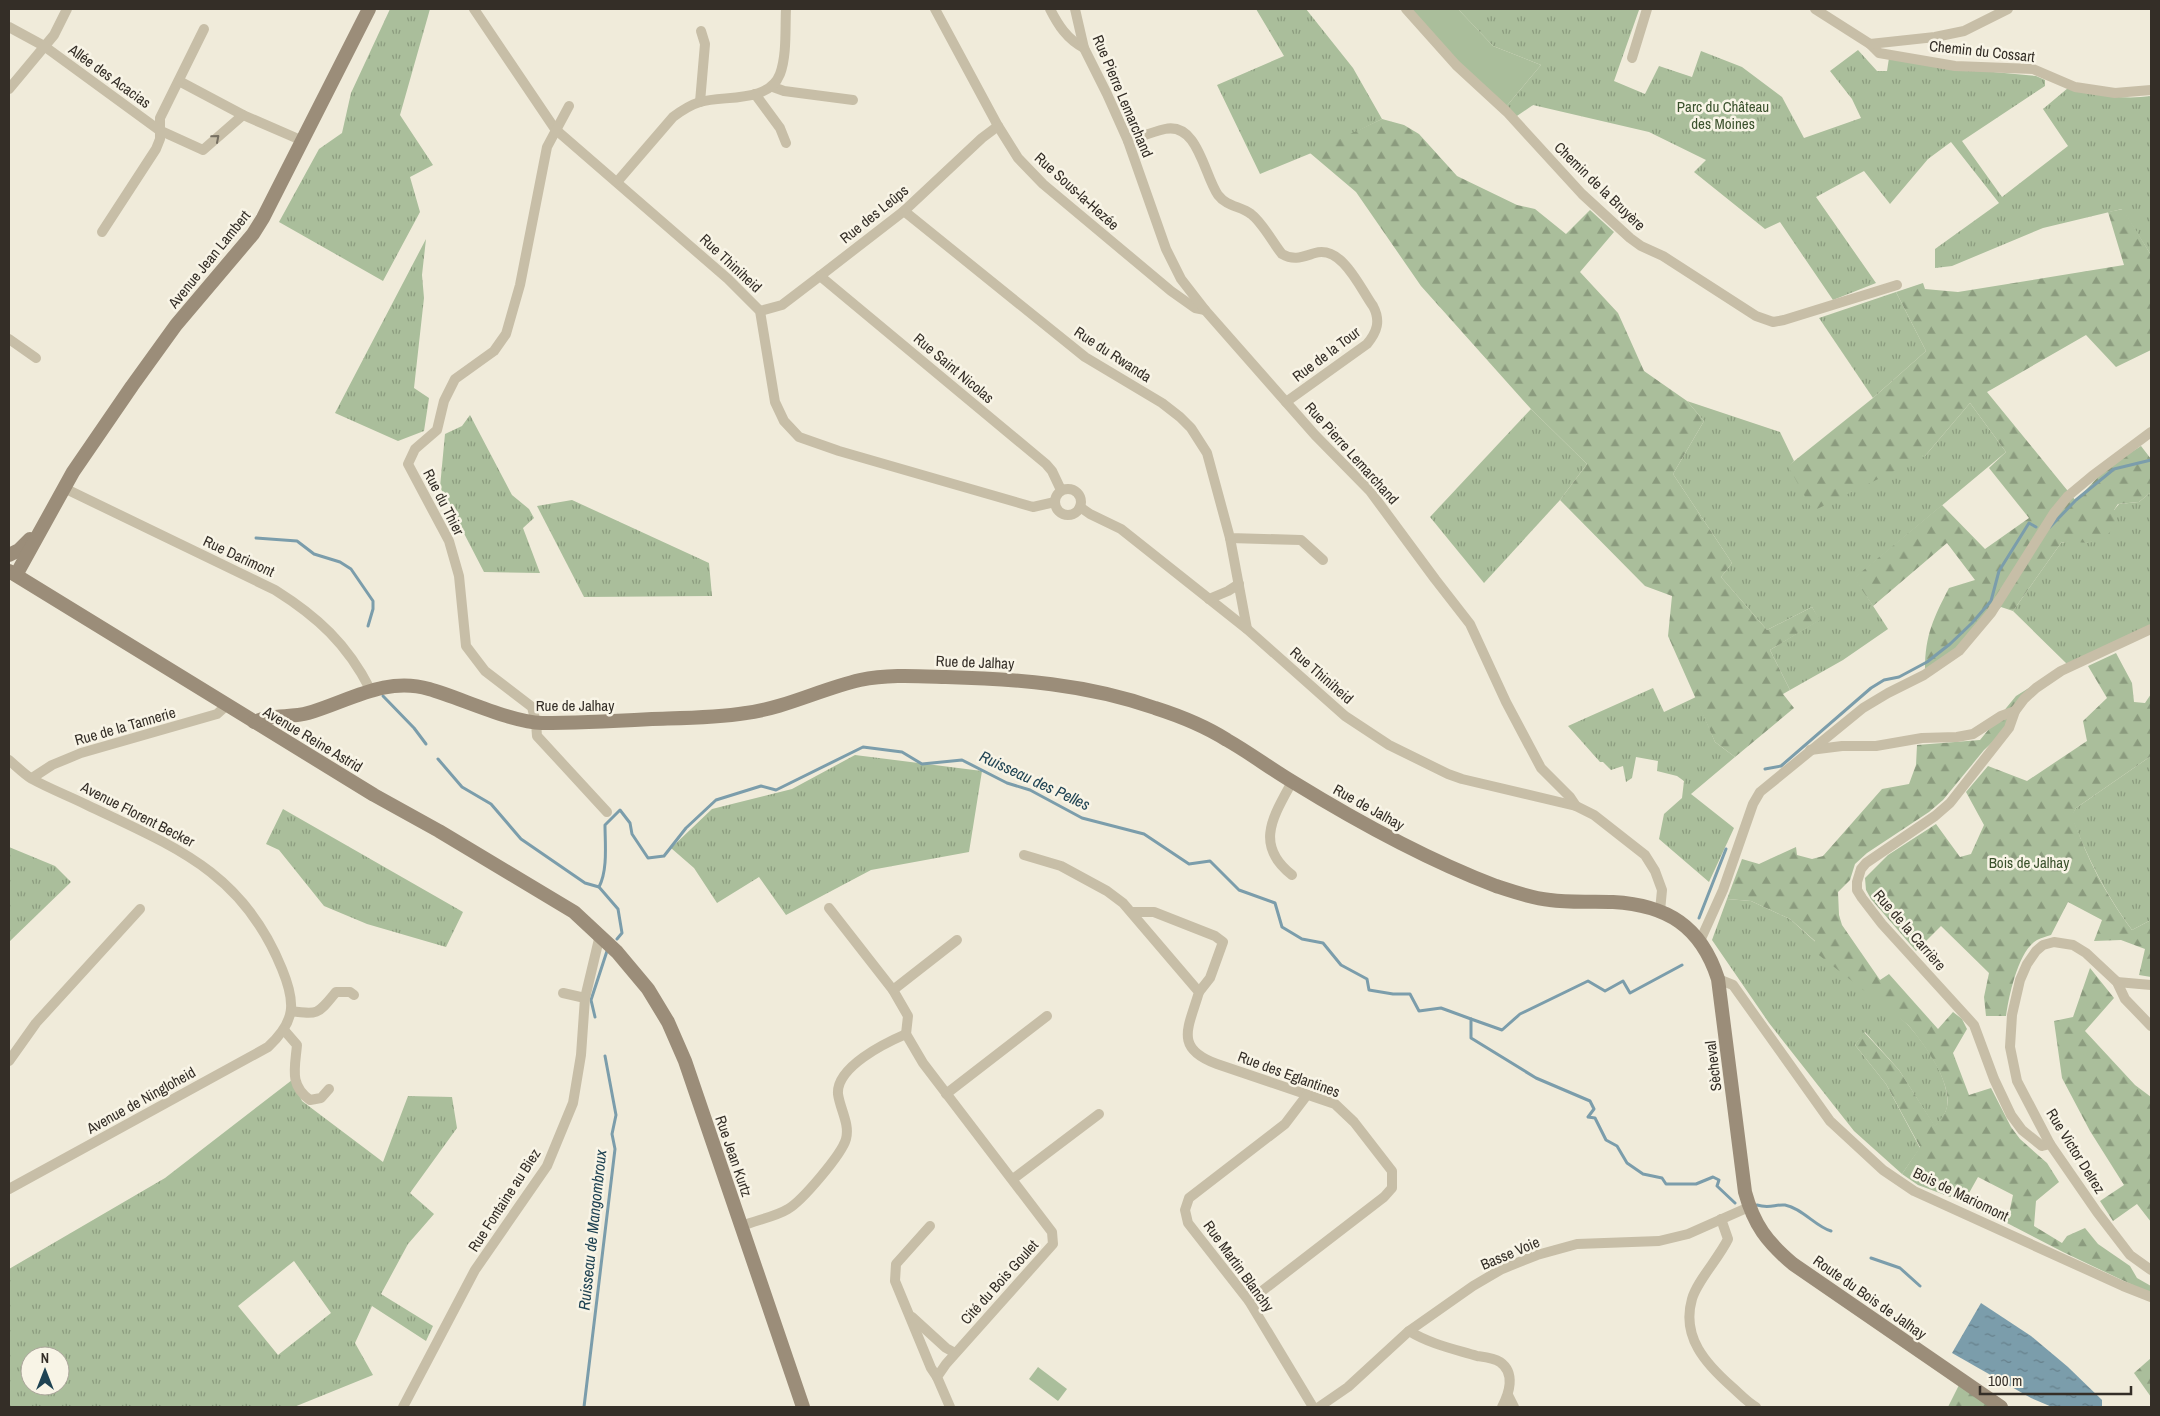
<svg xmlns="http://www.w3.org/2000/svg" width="2160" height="1416" font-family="'Archivo Narrow',sans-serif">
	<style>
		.grass { fill: url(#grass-tufts); fill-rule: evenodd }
		.forest { fill: url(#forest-firs) }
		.garden { fill: #aabe9b }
		.water { fill: url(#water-ripples) }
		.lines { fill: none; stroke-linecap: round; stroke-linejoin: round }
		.stream { stroke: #7b9dab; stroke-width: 3 }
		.street { stroke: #c7bea7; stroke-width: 10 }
		.secondary { stroke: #9b8d79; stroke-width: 14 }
		.oneway { stroke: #766f61 }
		.labels { text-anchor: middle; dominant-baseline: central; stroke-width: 5; stroke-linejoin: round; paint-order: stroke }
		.street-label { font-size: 15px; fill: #342e27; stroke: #f8f4e6 }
		.park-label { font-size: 15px; fill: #3a512c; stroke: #f8f4e6 }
		.water-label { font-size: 16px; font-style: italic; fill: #1f4353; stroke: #f8f4e6 }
	</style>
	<defs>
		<pattern id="grass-tufts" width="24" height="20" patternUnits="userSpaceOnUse" patternTransform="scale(1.25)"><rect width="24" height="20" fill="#aabe9b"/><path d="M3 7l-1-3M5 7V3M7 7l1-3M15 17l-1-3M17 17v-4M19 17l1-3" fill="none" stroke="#8b9b7e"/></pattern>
		<pattern id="forest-firs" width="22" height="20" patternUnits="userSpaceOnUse" patternTransform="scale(1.25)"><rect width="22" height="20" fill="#aabe9b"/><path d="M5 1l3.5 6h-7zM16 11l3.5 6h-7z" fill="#8b9b7e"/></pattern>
		<pattern id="water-ripples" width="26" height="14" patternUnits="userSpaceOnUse" patternTransform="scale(1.25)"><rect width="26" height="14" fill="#7b9dab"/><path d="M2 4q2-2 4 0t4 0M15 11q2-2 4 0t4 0" fill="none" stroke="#66808b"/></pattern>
	</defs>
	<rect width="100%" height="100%" fill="#f0ebda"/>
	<g class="grass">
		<path d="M390,9H430L400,115L433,165L410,177L420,212L383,281L279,222L319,149L342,133L351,93Z"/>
		<path d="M1256,9H1306L1353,68L1382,119L1326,147L1260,174L1217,85L1284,56Z"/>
		<path d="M1458,9H1637L1639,10L1614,81L1645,94L1659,66L1692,77L1701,51L1742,67L1782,97L1804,138L1861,118L1852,99L1830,71L1858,50L1877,71H1887L1889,58L1950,68L2036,76L2045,80V86L1962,141L2002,197L2068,146L2043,109L2068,88C2095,95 2123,100 2151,96V255L2122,209L2043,228L1952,266L1935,268V249L1999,203L1951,142L1928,159L1890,204L1864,171L1816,197L1876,283L1833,300L1780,222L1765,229L1694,172L1706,160L1649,132L1533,105L1514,118L1505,108L1541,65L1493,46Z"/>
		<path d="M426,239L422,275L424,298L414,388L429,398L424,431L398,441L335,413Z"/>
		<path d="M1896,292L1926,351L1873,398L1819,318Z"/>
		<path d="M1687,401L1780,432L1794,461L1789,466L1925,456L1970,403L2006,452L1855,578L1888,629L1843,660L1790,690L1770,650L1819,620L1812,607L1767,630L1721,577L1732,563L1673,474L1704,421Z"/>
		<path d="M1531,409L1587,464L1560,500L1484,583L1430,517Z"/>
		<path d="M470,415L512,495L529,509L534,518L523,528L540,573L484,572L440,487L445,434L462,426Z"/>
		<path d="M2151,492V625L2067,664L2013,611L2061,543L2073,540L2087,543L2119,504L2139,502Z"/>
		<path d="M572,500L709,563L712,596L584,597L537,506Z"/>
		<path d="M1653,688L1664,712L1696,697L1715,742L1735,757L1691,794L1734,828L1709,882L1659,839L1664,814L1682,798L1684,781L1677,776L1657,771L1658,761L1636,757L1632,778L1626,782L1623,766L1611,770L1603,762H1600L1568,726Z"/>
		<path d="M855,755L982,771L969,852L871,870L786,915L759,877L717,903L694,868L671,848L712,809L792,789Z"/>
		<path d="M2151,756V920L2132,930C2104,892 2089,860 2071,816L2076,808Z"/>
		<path d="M283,809L463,912L446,947L367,924L324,906L279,850L266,844Z"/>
		<path d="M9,847L55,866L71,882L9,942Z"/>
		<path d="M1727,899L1751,901L1790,919L1908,1025C1925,1044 1951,1080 1947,1107C1946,1114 1939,1121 1935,1127L1899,1070L1865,1032L1855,1045L1886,1084L1920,1148L1902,1174L1854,1131L1769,1023L1712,940Z"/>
		<path d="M292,1080L302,1101L383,1162L408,1096L452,1097L457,1128L410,1193L434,1214L408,1244L381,1294L433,1326L426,1341L372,1306L355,1343L373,1375L294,1407H9V1269L165,1178ZM294,1261L331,1313L278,1355L238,1306ZM30,1356H60V1386H30Z"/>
	</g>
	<g class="forest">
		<path d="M1382,119L1404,125L1419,134L1457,176L1517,205L1535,209L1566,234L1590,210L1614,232L1580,272L1618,313L1644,371L1687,401L1704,421L1673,474L1732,563L1721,577L1767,630L1812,607L1820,620L1770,650L1790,690L1783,694L1794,708L1735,757L1715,742L1668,636L1672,596L1645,586L1560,500L1587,464L1531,409L1421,286L1356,192L1310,153Z"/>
		<path d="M2123,209L2151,255V350L2116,367L2086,335L1987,392L2076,501L2106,468L2141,446L2151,459V492L2139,502L2118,504L2114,510L2118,525C2110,533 2098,543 2086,543C2076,542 2071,541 2061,543L2013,611L2001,607L1957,651L1925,669C1925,635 1934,617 1949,588L1975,580L1947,543L1873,606L1854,578L1942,505L1985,549L2029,518L1989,468L2006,452L1970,403L1925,456L1813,511L1788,466L1873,398L1926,351L1896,292L1923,283L1925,289L1958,292L2124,265L2108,212Z"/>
		<path d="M2116,653L2132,683L2134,702L2145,703L2151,694V756L2076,808L2072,816C2088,860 2104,892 2132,930L2151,920V977L2139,975L2145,949L2121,940L2094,941L2102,920L2068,902L2051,935C2047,936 2041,938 2037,940C2018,951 2009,996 2006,1016H1986L1984,997L1989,973L1941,926L1916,951L1871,899L1866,890L1865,878L1888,855L1936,824L1960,857L1971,854L1984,825L1966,792L1988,766L2027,781L2087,741L2083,721L2107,698L2088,666Z"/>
		<path d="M2067,664L2079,665L2029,696L2014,722L1984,750L1943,800L1929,812L1867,853L1855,864L1850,880L1838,892L1839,915L1842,925L1880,980L1889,974L1938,1029L1953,1012L1962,1019L1967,1029L1953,1053L1969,1095L1991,1088L2011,1127L2020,1139L2047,1163L2059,1182L2036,1201L2034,1226L2062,1243L2067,1236L2085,1228L2098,1244L2130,1266L2137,1278L2151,1286V1300L2141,1289L2063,1252L2007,1223L2013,1195L1978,1177L1964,1202L1918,1185L1902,1174L1920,1147L1886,1084L1855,1045L1864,1032L1899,1070L1935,1126C1939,1121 1944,1115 1946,1110C1955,1086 1923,1042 1908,1025L1815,952V941L1790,919L1751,901L1727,899L1742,859L1759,864L1796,847L1797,855L1812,859L1823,856L1882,789L1909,784L1916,765L1917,745L1980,740L2016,696Z"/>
		<path d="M2090,968L2114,998L2085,1031L2135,1085L2151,1097V1222L2137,1204L2113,1221L2100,1201L2124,1185L2090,1131L2062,1078L2054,1021L2073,1017Z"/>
		<path d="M2151,1358V1397L2134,1373Z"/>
		<path d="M1961,1381L2003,1407H1948Z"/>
	</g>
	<g class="garden">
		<path d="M1409,9H1458L1493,46L1541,65L1505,108L1450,53Z"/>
		<path d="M1038,1367L1067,1389L1058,1401L1029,1379Z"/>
	</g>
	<path class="water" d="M1981,1303L2031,1336L2068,1367L2102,1400V1407H2052L2031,1398L1952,1353Z"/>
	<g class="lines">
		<g class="stream">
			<path d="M2050,527L2076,500L2114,469L2151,460"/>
			<path d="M256,538L297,541L314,554L340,562L351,569L373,601V609L368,626"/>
			<path d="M383,696L414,728L426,744"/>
			<path d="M438,759L462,787L491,804L521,839L585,883L599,887L618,909L622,933L617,939"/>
			<path d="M1765,769L1781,766L1871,688L1884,680L1899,677L1927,662L1950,644L1972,623L1991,601L1999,571L2029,523L2036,527"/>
			<path d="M599,887C608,870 605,843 605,825L620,810L630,823L632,834L648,858L664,856L686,828L716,800L761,786L776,790L863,747L902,752L922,764L962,760L1007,783L1030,790L1082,818L1144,834L1189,864L1210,861L1239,890L1275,903L1282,927L1302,939L1323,943L1341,965L1367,979L1369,990L1393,994H1410L1419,1011L1441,1008L1471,1019V1038L1536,1078L1590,1101L1594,1109L1588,1117L1595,1118L1606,1140L1617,1146L1627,1163L1643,1174L1662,1178L1666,1184H1696L1713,1177L1719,1180L1717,1186L1735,1203"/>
			<path d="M1699,918L1726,849"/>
			<path d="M595,1017L591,1000L607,951"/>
			<path d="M1471,1019L1502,1030L1520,1014L1588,981L1605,991L1623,981L1630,993L1682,965"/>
			<path d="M1757,1205C1770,1209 1775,1204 1785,1205C1802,1208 1816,1227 1831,1231"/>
			<path d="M1871,1258L1900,1268L1920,1286"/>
			<path d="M584,1407L615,1149L612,1134L616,1115L605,1056"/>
		</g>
		<g class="street">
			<path d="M474,9L555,129L728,279L760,311L775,402L784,421L799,437L839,451L1033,507L1055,502"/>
			<path d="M935,9L998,126L1018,158L1043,184L1171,291L1195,308L1205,310"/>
			<path d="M1050,9C1058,25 1067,39 1084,48"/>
			<path d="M1075,9L1084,48L1107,94L1128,141L1166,249L1181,279L1205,310L1315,435L1370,491L1435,579L1470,624L1506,702L1541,768L1570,797L1576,806L1594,815L1645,855L1655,871L1662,890L1660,911"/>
			<path d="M1406,9L1456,65L1507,112L1582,194L1630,238L1641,246L1663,256L1756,316L1773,322L1784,320L1897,285"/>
			<path d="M1815,9L1870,44L1879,53L1955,66L2033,69L2075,87L2115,93L2151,90"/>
			<path d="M9,27L44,46L159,130L203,150L243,115"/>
			<path d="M1870,44L1935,37L1964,31L2008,9"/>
			<path d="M1632,58L1647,9"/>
			<path d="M179,81L243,115L303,141"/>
			<path d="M773,87L784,91L853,100"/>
			<path d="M9,89L54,35L67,9"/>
			<path d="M755,94L780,128L786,143"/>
			<path d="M700,102L705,44L701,31"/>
			<path d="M569,106L547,147L520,285L506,334L494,351L455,379L444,401L437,430L415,449L408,464L449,541L459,576L466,646L485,671L532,707L536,723L537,736L607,812"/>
			<path d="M1128,141C1140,137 1152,132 1165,129C1198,122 1204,175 1218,195C1227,207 1241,206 1251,214C1262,222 1273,243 1282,254C1294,261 1302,257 1315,253C1342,245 1360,288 1373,306C1381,321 1377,332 1367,344L1286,402"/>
			<path d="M617,182L673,117C681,111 690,105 700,102C725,95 769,103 780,74C787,55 785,29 786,9"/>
			<path d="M904,211L1085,357L1162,403L1180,417L1191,428L1207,453L1230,538L1301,540L1323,560"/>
			<path d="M102,232L156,149L160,139V118L204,29"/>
			<path d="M820,276L1046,464L1052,471L1061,490"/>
			<path d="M760,311L782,305L820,276L904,211L982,138L998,126"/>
			<path d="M9,339L36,358"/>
			<path d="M64,488L275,590C318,617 347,644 370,689"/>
			<circle cx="1068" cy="502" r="13"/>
			<path d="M1080,507L1090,514L1121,529L1247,629L1345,716L1389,745L1448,774L1462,779L1576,806"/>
			<path d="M1230,538L1247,629"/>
			<path d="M1209,599L1228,591L1239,584"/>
			<path d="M1810,750L1842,746H1876L1922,738L1957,737L1973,734L2001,716L2015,711"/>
			<path d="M9,760C16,766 24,774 32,779C50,789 69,796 87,805C175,847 243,872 282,969C296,1003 296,1021 268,1047L9,1189"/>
			<path d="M32,778L52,765L81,753L217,714L227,705"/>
			<path d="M1292,782C1273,817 1254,845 1292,875"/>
			<path d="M1024,855L1061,866L1107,891L1123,903L1199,992C1189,1027 1173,1048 1217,1064L1335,1104L1354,1122L1392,1171V1188L1384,1197L1249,1301"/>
			<path d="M829,908L893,990L908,1016L906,1034"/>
			<path d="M1132,912H1154L1215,936L1223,942L1210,978L1199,992"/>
			<path d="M1700,941L1723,890L1753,804L1760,792L1863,708L1888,693L1924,675L1959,651L1991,613L2054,513L2068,496L2092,476L2151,432"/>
			<path d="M1718,979L1733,985L1830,1121L1883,1170L1914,1191L2123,1286L2151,1297"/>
			<path d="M2117,982L2151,985"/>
			<path d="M893,990L957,940"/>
			<path d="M563,993L585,998"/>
			<path d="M291,1011C319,1015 318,1014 336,992H350L354,995"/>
			<path d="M2151,1026L2125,999L2117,982L2086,953L2073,945L2054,942L2043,945L2036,951L2027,964L2020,980L2012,1015L2010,1047L2017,1081L2050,1144L2097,1212L2130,1255L2151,1270"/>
			<path d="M284,1030L297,1045C295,1068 289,1085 310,1100L321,1098L329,1089"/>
			<path d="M9,1061L36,1023L140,909"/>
			<path d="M946,1094L1047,1016"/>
			<path d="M1307,1095L1285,1124L1189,1198L1185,1210L1188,1223L1249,1301L1313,1407"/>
			<path d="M2050,1144L2042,1146L2022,1130L2011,1115L1994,1079L1974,1025L1882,924L1862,898L1857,890V882L1861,869L1866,863L1935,816L1950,803L2009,728L2015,711L2024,699L2036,688L2061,671L2151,629"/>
			<path d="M1013,1179L1099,1114"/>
			<path d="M1721,1219L1728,1239C1719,1258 1697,1281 1692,1299C1681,1337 1706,1364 1732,1387C1740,1394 1747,1402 1756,1407"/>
			<path d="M742,1226C756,1220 775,1217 788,1209C802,1201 842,1154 846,1139C850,1124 840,1109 838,1094C836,1067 885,1043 906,1034L923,1063L1052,1232L1053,1244L946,1364L937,1377L950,1407"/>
			<path d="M930,1226L896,1264L895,1281L931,1368L937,1377"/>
			<path d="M912,1317L946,1348L955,1353"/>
			<path d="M1409,1331C1430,1344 1454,1349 1477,1356C1484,1357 1494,1358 1500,1362C1516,1373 1509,1394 1502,1407"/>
			<path d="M1508,1395L1514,1407"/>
			<path d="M403,1407L475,1270L547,1166L573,1103L581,1055L585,998L600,935"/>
			<path d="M1319,1407L1348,1387L1409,1331L1473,1286L1502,1269L1537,1255L1577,1244L1659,1241L1688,1234L1749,1207"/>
		</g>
		<g class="secondary">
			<path d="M9,555L19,550L30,539"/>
			<path d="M9,571L374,795L439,831L574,912L617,952L648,989L668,1022L685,1061L803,1407"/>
			<path d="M16,575L73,472L132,386L176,325L253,234L263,218L369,9"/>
			<path d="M254,722C271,714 291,718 308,713C349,701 386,676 429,689C461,698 510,722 542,723C579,723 616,721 652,719C684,718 715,718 746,713C785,708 821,689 860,680C888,674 917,676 946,677C1017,679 1087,684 1155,708C1180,716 1205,726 1227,740C1250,753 1271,769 1293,782C1358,822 1425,859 1496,886C1514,892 1531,898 1550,900C1570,903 1592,901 1613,902C1667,905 1701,926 1718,979L1745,1192C1754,1225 1767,1242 1793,1264L2001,1407"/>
		</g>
	</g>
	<defs><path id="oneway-chevron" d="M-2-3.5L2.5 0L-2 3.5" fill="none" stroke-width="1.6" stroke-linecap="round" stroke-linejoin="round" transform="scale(1.25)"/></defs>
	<use class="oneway" href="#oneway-chevron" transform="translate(216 138) rotate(-41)"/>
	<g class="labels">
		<g class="street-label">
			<text transform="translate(1982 51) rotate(6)">Chemin du Cossart</text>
			<text transform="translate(110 76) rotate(36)">Allée des Acacias</text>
			<text transform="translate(1123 96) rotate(67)">Rue Pierre Lemarchand</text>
			<text transform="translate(1600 186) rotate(44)">Chemin de la Bruyère</text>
			<text transform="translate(1077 191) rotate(42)">Rue Sous-la-Hezée</text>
			<text transform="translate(874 214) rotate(-39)">Rue des Leûps</text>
			<text transform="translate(209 259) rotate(-51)">Avenue Jean Lambert</text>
			<text transform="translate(731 263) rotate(43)">Rue Thiniheid</text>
			<text transform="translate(1113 354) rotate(33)">Rue du Rwanda</text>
			<text transform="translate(1326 354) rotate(-37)">Rue de la Tour</text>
			<text transform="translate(954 368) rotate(40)">Rue Saint Nicolas</text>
			<text transform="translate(1352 453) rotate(48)">Rue Pierre Lemarchand</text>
			<text transform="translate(444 502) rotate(63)">Rue du Thier</text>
			<text transform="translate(239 556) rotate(25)">Rue Darimont</text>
			<text transform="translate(975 662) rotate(2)">Rue de Jalhay</text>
			<text transform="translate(1322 675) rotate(41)">Rue Thiniheid</text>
			<text x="575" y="705">Rue de Jalhay</text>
			<text transform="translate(125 726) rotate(-16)">Rue de la Tannerie</text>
			<text transform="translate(313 739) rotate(31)">Avenue Reine Astrid</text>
			<text transform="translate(1369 807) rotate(29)">Rue de Jalhay</text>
			<text transform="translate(138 814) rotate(27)">Avenue Florent Becker</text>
			<text transform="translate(1910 930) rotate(49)">Rue de la Carrière</text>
			<text transform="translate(1713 1066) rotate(-97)">Sècheval</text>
			<text transform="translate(1289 1074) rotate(20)">Rue des Eglantines</text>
			<text transform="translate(141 1100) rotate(-29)">Avenue de Ningloheid</text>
			<text transform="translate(2076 1151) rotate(58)">Rue Victor Delrez</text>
			<text transform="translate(734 1156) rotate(71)">Rue Jean Kurtz</text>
			<text transform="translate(1961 1194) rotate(26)">Bois de Mariomont</text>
			<text transform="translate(504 1200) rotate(-57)">Rue Fontaine au Biez</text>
			<text transform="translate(1510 1253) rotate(-23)">Basse Voie</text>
			<text transform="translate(1239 1266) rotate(54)">Rue Martin Blanchy</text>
			<text transform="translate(999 1282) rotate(-48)">Cité du Bois Goulet</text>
			<text transform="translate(1870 1297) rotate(35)">Route du Bois de Jalhay</text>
		</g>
		<g class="park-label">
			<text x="1723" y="106">Parc du Château<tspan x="1723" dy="17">des Moines</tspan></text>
			<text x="2029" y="862">Bois de Jalhay</text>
		</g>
		<g class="water-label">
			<text transform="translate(1035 780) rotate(25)">Ruisseau des Pelles</text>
			<text transform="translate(592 1230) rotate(-84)">Ruisseau de Mangombroux</text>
		</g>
	</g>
	<rect width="2160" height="1416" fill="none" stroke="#342e27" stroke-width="20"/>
	<g transform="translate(45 1371)"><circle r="24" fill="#f8f4e6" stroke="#aaa59a"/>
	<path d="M0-4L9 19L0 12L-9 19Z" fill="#1f4353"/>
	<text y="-8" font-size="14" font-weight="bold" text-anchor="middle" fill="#342e27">N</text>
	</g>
	<path d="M1980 1386v8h151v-8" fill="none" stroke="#342e27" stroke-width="2.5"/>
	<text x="1988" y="1386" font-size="15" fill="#342e27" stroke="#f8f4e6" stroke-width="4" paint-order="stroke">100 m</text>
</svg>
